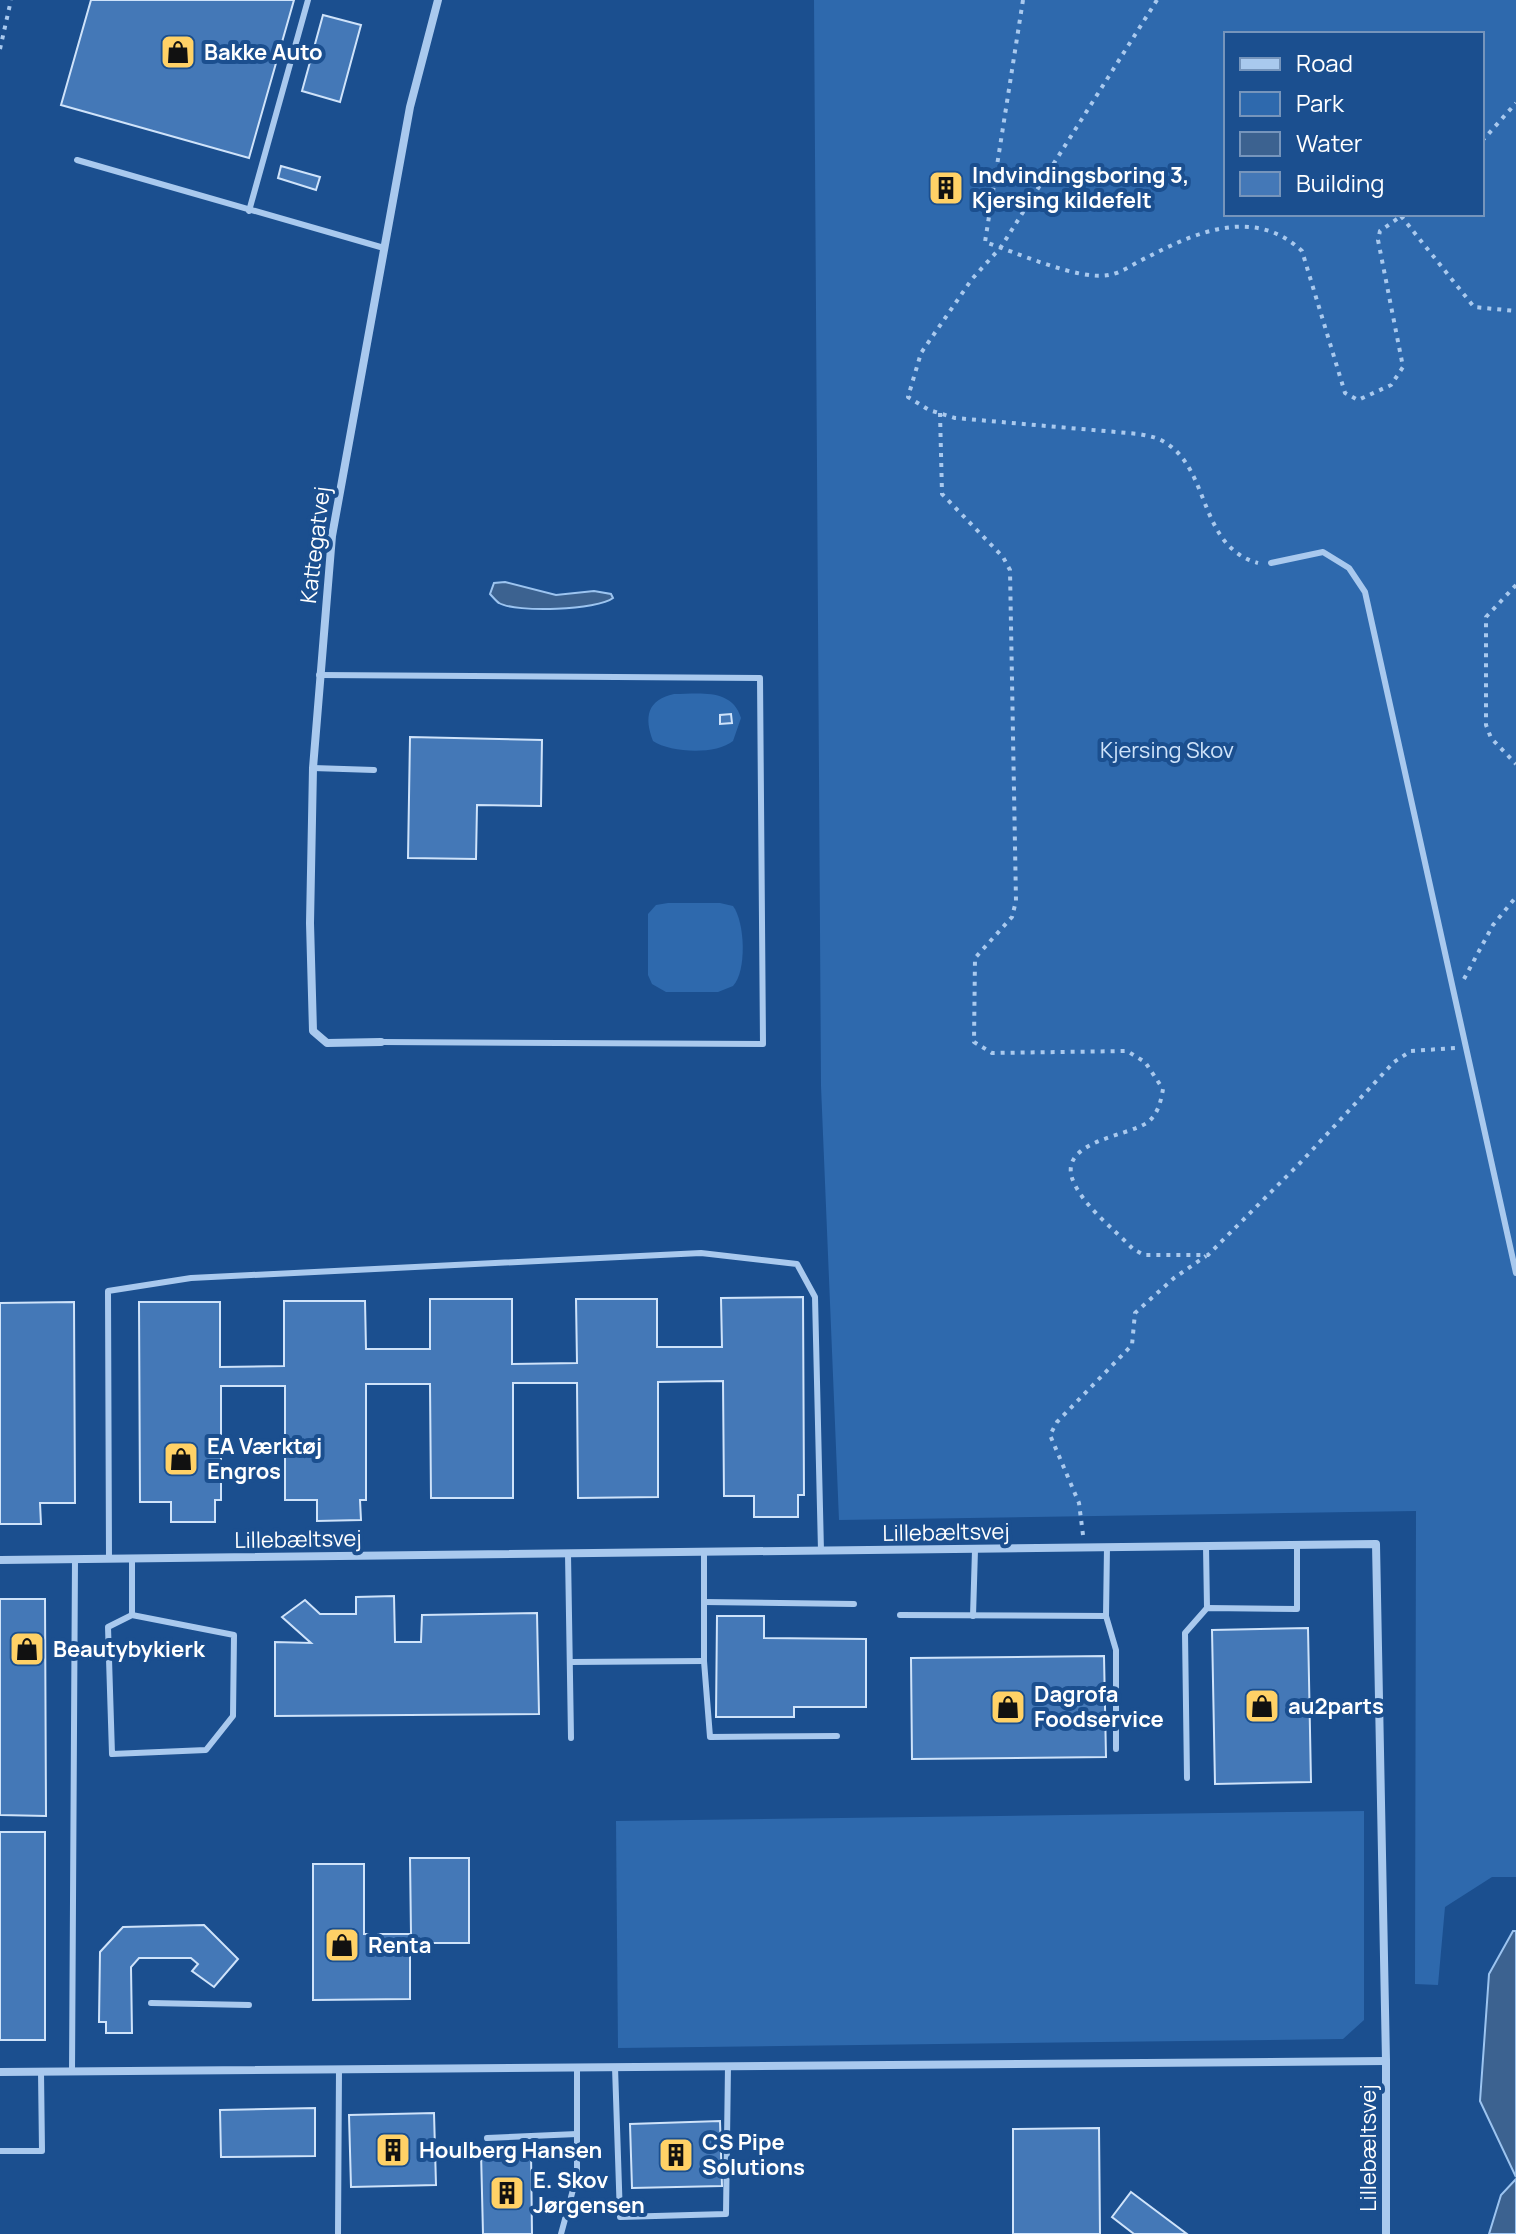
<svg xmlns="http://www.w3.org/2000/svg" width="1516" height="2234" font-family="Manrope,sans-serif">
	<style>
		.green { fill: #2e69ad; fill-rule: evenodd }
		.water { fill: #3c6290; stroke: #9cc4f0; stroke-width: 2 }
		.building { fill: #4478b7; stroke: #cfe3fa; stroke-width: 2 }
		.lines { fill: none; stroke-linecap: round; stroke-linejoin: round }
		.path { stroke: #a9c9ee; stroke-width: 4; stroke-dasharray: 4 6; stroke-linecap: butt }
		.service { stroke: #a9c9ee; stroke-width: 6 }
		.minor { stroke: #a9c9ee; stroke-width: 8 }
		.labels { text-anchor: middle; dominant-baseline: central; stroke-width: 8; stroke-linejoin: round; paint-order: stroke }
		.poi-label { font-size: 22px; font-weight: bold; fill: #fff; stroke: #1b4f8f; text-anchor: start }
		.street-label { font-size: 22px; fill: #fff; stroke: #1b4f8f }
		.park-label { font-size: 22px; fill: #cfe3fa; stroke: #1b4f8f }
	</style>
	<rect width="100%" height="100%" fill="#1b4f8f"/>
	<g class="green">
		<path d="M814,0H1516V1877H1492L1445,1907L1438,1985L1415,1984L1416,1511L839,1520L821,1086ZM1226,34H1482V214H1226Z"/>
		<path d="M674,694C700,694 732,688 741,718L733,741C716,755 671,753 653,741C644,717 647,700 674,694Z"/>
		<path d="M668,903H720L733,906C745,922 747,971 733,986L718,992H666L652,984L648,975V914L656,905Z"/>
		<path d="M1364,1811V2020L1343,2039L618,2048L616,1821Z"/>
	</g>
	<g class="water">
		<path d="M505,582L556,595L594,591L611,594L613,598C598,610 516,613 499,603C497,602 491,595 490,594L494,583Z"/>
		<path d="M1513,1931H1516V2177L1480,2101L1489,1974Z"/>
		<path d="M1516,2179V2234H1489L1501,2195Z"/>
	</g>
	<g class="building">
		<path d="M91,0H294L249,158L61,105Z"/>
		<path d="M323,15L361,25L340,102L302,91Z"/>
		<path d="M281,166L320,177L316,190L278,178Z"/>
		<path d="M941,180H951L950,196H941Z"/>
		<path d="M731,714L732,723L720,724V715Z"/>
		<path d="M410,737L542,740L541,806L477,805L476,859L408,858Z"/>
		<path d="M803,1297L804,1495H798V1517H754V1496H724L723,1381L658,1382V1497L578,1498L577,1383H513V1498H431L430,1384H366V1500H360L361,1520L317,1521V1500H285V1386H221V1500H215V1522H171V1502H140L139,1302H220V1367L284,1366V1301H365L366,1349H430V1299H512V1364L577,1363L576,1299H657V1347H722L721,1298Z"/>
		<path d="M74,1302L75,1503H40L41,1524H0V1303Z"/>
		<path d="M394,1596L395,1642H421L422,1615L537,1613L539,1714L275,1716V1642L311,1643L282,1617L305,1600L320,1614H356V1597Z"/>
		<path d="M0,1599H45L46,1816L0,1815Z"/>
		<path d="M717,1616H764V1638L866,1639V1707H794V1717H716Z"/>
		<path d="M1308,1628L1311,1782L1215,1784L1212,1630Z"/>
		<path d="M1104,1656L1106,1757L912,1759L911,1658Z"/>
		<rect x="0" y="1832" width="45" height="208"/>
		<path d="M410,1858H469V1943H410V1999L313,2000V1864H364V1934H411Z"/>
		<path d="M204,1925L238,1959L214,1987L192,1971L198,1964L191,1958H139L131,1967L132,2033H106V2022H99L100,1952L123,1927Z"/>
		<path d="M315,2108V2156L221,2157L220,2110Z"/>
		<path d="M434,2113L436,2185L351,2187L349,2115Z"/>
		<path d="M720,2121L722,2186L632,2188L630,2124Z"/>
		<path d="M1099,2128L1100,2234H1013V2129Z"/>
		<path d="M531,2151L532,2234H483L481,2152Z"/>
		<path d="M1131,2192L1187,2234H1134L1112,2217Z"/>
	</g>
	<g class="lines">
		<g class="path">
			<path d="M1023,0L985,242C1015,252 1079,281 1109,275C1122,273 1136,262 1148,257C1198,231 1255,207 1302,251L1345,393L1358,400L1391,385L1403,367L1378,240L1380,231L1404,214"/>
			<path d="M1157,0L1001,247L972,279L921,353L908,397L929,410L955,418L1139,434C1150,436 1160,438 1169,445C1210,474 1200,547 1258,563"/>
			<path d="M0,49L11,0"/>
			<path d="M1482,141L1516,103"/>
			<path d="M1401,216L1474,307L1516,311"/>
			<path d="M940,413L942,494L1003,557L1010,570L1016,901L1012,917L975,958L974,1042L992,1053L1127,1051L1145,1062L1163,1089C1161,1101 1158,1114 1148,1122C1128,1137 1052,1141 1075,1185C1087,1209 1115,1230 1133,1249L1144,1255H1208L1301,1162L1394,1062L1411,1051L1455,1048"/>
			<path d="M1516,585L1486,617V725L1491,738L1516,764"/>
			<path d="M1464,979L1493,925L1516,897"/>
			<path d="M1083,1535L1079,1503L1050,1435L1057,1422L1132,1345L1135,1313L1174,1278L1206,1256"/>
		</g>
		<g class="service">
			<path d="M77,160L384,248"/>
			<path d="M249,211L308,0"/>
			<path d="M1271,563L1323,552L1349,568L1365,592L1516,1273"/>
			<path d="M319,675L760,678L763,1044L381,1042"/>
			<path d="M313,768L374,770"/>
			<path d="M1206,1546L1207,1608"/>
			<path d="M1107,1547L1106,1616L1116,1650V1749"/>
			<path d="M704,1552V1661L710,1737L837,1736"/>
			<path d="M568,1554L571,1738"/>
			<path d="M109,1559L108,1291L191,1278L701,1253L797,1264L815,1297L821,1551"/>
			<path d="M704,1602L854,1604"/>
			<path d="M132,1615L234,1635L233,1716L206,1750L112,1754L108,1627Z"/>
			<path d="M132,1615V1558"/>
			<path d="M900,1615L1106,1616"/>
			<path d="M973,1616L975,1550"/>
			<path d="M570,1662L704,1661"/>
			<path d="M1187,1778L1185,1633L1207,1608L1297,1609V1546"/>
			<path d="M151,2003L249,2005"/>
			<path d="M615,2067L620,2217L726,2214L728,2066"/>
			<path d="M72,2072L75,1559"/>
			<path d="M487,2138L577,2134"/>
			<path d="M0,2151H42L41,2072"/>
			<path d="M338,2234L339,2069"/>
			<path d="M561,2234L577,2175V2068"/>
		</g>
		<g class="minor">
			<path d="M381,1042L327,1043L313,1031L310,923L313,768L332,536L410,107L438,0"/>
			<path d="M0,1560L1376,1544L1386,2061V2234"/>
			<path d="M0,2072L1386,2061"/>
		</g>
	</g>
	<defs>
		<symbol id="shop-square" viewBox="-11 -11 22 22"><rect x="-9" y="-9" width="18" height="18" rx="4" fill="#ffd166" stroke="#1b4f8f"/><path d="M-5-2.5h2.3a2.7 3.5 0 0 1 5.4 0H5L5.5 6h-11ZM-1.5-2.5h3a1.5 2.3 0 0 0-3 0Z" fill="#111"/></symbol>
		<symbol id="building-square" viewBox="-11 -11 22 22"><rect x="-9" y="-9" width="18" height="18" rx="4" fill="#ffd166" stroke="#1b4f8f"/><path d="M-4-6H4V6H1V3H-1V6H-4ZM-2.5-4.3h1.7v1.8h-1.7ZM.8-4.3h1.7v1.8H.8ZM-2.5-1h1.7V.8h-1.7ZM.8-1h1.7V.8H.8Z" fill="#111"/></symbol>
	</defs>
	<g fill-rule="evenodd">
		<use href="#shop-square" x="158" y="32" width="40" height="40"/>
		<use href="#building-square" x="926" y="168" width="40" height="40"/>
		<use href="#shop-square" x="161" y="1439" width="40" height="40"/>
		<use href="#shop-square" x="7" y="1629" width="40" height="40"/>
		<use href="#shop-square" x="1242" y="1686" width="40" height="40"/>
		<use href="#shop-square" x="988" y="1687" width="40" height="40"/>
		<use href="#shop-square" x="322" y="1925" width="40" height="40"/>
		<use href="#building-square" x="373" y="2130" width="40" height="40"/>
		<use href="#building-square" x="656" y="2135" width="40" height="40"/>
		<use href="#building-square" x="487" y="2173" width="40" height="40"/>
	</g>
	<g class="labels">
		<g class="poi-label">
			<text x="204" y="52">Bakke Auto</text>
			<text x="972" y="175">Indvindingsboring 3,<tspan x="972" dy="25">Kjersing kildefelt</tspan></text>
			<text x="207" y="1446">EA Værktøj<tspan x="207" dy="25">Engros</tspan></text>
			<text x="53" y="1649">Beautybykierk</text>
			<text x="1034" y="1694">Dagrofa<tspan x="1034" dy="25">Foodservice</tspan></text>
			<text x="1288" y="1706">au2parts</text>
			<text x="368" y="1945">Renta</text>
			<text x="702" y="2142">CS Pipe<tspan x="702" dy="25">Solutions</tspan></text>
			<text x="419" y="2150">Houlberg Hansen</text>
			<text x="533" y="2180">E. Skov<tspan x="533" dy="25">Jørgensen</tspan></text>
		</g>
		<g class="street-label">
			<text transform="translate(315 545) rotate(-83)">Kattegatvej</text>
			<text transform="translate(946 1532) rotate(-1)">Lillebæltsvej</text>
			<text transform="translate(298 1539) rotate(-1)">Lillebæltsvej</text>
			<text transform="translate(1368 2148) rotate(-90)">Lillebæltsvej</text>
		</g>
		<g class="park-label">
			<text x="1167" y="750">Kjersing Skov</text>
		</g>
	</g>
	<rect x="1224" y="32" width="260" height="184" fill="#1b4f8f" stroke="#7695bc" stroke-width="2"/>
	<rect x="1240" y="58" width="40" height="12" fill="#a9c9ee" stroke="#7695bc" stroke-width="2"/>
	<text x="1296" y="72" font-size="24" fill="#ffffff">Road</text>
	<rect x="1240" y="92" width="40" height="24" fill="#2e69ad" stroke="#7695bc" stroke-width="2"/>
	<text x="1296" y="112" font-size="24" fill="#ffffff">Park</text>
	<rect x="1240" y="132" width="40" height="24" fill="#3c6290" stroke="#7695bc" stroke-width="2"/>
	<text x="1296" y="152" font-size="24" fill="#ffffff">Water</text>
	<rect x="1240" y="172" width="40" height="24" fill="#4478b7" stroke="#7695bc" stroke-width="2"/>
	<text x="1296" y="192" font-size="24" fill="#ffffff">Building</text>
</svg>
